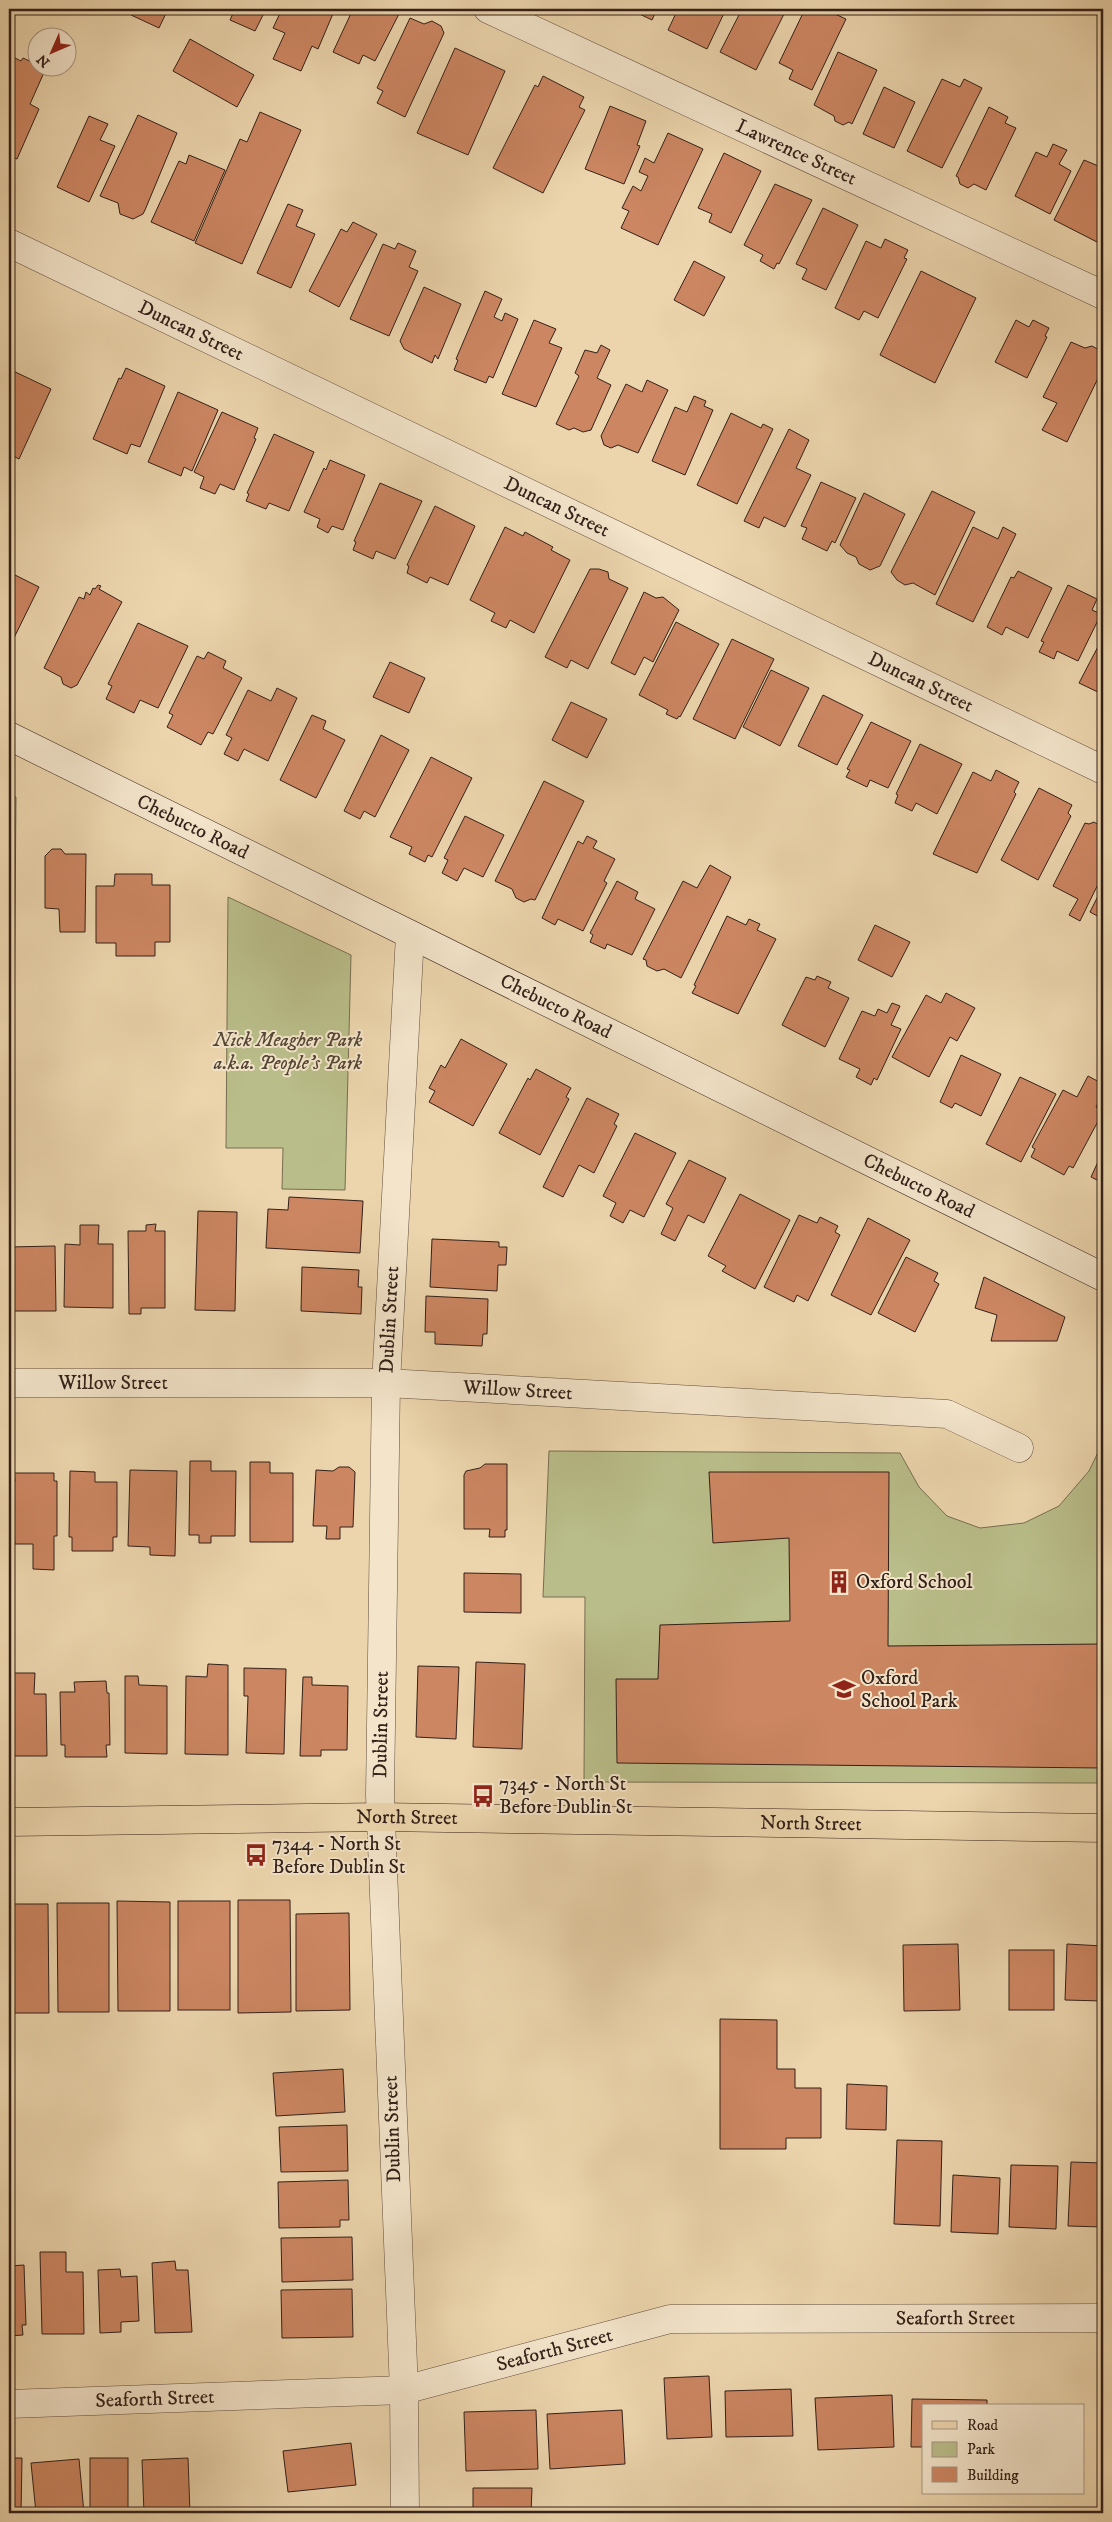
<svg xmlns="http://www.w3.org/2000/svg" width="1112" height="2522" font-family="'IM FELL DW Pica',serif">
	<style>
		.green { fill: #b9bd89; stroke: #766e51 }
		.building { fill: #cc8662; stroke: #332019 }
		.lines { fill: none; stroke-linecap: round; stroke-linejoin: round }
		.street-casing { stroke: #614d3e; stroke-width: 29 }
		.secondary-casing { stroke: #332019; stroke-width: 29 }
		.primary-casing { stroke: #332019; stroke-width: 29 }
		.street { stroke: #f3e4ca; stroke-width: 28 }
		.secondary { stroke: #f3e4ca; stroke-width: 28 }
		.primary { stroke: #ecd5ad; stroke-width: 28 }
		.labels { text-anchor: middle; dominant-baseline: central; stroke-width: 4; stroke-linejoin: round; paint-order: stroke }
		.street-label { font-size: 20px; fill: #332019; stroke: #f3e4ca }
		.park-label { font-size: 20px; font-style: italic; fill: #544735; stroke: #f3e4ca }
		.poi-label { font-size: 20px; fill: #332019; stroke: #f3e4ca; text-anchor: start }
	</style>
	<rect width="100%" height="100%" fill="#ecd5ad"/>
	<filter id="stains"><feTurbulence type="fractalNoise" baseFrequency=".004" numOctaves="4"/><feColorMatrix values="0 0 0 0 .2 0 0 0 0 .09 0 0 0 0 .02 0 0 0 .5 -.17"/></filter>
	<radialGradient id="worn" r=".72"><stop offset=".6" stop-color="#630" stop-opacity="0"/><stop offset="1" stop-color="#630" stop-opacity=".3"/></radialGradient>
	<g class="green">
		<path d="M9,794L16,797L13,1148H9Z"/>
		<path d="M228,897L351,955L345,1190L282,1189L283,1148H226Z"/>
		<path d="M1103,1442V1783L584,1782L585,1597H543L549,1451L900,1453L919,1487L947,1516L980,1528L1024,1523L1059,1506L1089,1471Z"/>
	</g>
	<g class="building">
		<path d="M134,9H168L159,28L131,15Z"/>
		<path d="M235,9H266L255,31L230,20Z"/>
		<path d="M282,9H335L318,49L312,46L301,71L273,59L285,33L273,28Z"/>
		<path d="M353,9L401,10L375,61L363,55L359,64L333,52Z"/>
		<path d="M629,9H657L652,20Z"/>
		<path d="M678,9H726L707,49L668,30Z"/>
		<path d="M742,9H778L785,12L756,70L720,52Z"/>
		<path d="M805,9H824L846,19L812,90L789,79L793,70L779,63Z"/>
		<path d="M410,18L424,24L432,21L441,26L444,33L405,117L377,103L383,91L377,88Z"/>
		<path d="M190,39L254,75L237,107L173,71Z"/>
		<path d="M455,48L505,71L468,155L417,133Z"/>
		<path d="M838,52L877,70L852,124L849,122L843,125L835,121L834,116L814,105Z"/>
		<path d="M9,55L21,61L23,58L38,65V68H46L30,104L39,109L17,159L9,156Z"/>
		<path d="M543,76L584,97L579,107L585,110L543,193L493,168L535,85L538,87Z"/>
		<path d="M942,79L960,87L964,79L982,88L942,168L907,151Z"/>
		<path d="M884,87L915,102L894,148L863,134Z"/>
		<path d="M610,106L646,121L637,145L640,146L624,184L585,169Z"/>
		<path d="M989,107L1008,117L1005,123L1016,128L986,190L974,184L968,188L960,184L958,177L956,176Z"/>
		<path d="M260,112L301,130L242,264L195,243L240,139L247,142Z"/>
		<path d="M138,115L177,133L145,210L143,214L133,219L120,214L118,203L100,196Z"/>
		<path d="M89,116L108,124L100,140L115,146L89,202L57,187Z"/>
		<path d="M668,133L703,149L658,245L621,228L629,211L622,208L633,186L641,191L648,176L639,172L645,158L654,163Z"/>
		<path d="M1053,144L1067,150L1059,164L1071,171L1050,214L1015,196L1036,152L1047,157Z"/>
		<path d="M724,153L761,171L731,233L709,222L712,214L698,208Z"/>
		<path d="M189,155L225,170L194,241L151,222L179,161L186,164Z"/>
		<path d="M1084,160L1103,168V230L1097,242L1054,220Z"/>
		<path d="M775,184L812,200L779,264L777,263L774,269L760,261L763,255L744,245Z"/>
		<path d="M288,204L303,210L296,226L315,234L291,288L257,273Z"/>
		<path d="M823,208L858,225L826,290L802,279L807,269L796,264Z"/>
		<path d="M353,222L377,234L339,307L309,291L341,229L347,232Z"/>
		<path d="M885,239L908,250L904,258L907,259L878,318L864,311L859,320L835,308L866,241L881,248Z"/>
		<path d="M398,243L416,251L409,267L418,271L389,336L350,319L383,244L395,249Z"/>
		<path d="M694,261L725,277L704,316L674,300Z"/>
		<path d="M921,271L976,298L935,383L880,355Z"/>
		<path d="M424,287L461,304L438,359L435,355L432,363L404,349L400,341Z"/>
		<path d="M485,291L502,299L494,317L502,321L505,313L518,319L493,378L489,376L486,383L454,370L458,360L456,359Z"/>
		<path d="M534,320L556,329L549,343L562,348L536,407L502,394Z"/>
		<path d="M1016,320L1029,327L1033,320L1049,328L1045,336L1047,337L1027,378L995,362Z"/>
		<path d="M1071,342L1085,348L1092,346L1103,352V368L1067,442L1042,430L1057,403L1043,397Z"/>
		<path d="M601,345L610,350L597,378L611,385L591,430L583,432L574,428L569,430L556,424L579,376L575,373L585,350L597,353Z"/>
		<path d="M126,368L165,386L140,447L131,444L127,454L93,439L119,378L121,379Z"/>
		<path d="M9,369L51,389L19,459L9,454Z"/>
		<path d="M647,380L668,390L638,453L618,445L611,448L604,445L601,436L626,384L642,392Z"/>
		<path d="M178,392L218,410L192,471L184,467L181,476L148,462Z"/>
		<path d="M694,396L706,401L704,406L713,410L685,475L652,461L675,407L687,412Z"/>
		<path d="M222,412L258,428L254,438L256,439L234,490L220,484L215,494L200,488L204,477L194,472Z"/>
		<path d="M731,413L761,428L763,424L773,429L737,504L697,485Z"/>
		<path d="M789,429L809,440L796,468L811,475L785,527L764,517L759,528L744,521Z"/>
		<path d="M274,434L314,452L289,511L269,503L266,509L246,501L249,494L247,493Z"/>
		<path d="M330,460L365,475L343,530L332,526L328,533L317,527L320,519L304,512L324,468L326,470Z"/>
		<path d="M821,482L856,498L835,543L832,541L827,551L802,539L807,528L801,526Z"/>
		<path d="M380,483L422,501L395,559L376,551L373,559L353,550L356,542L354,541Z"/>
		<path d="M932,491L975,512L935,595L913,583L905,585L897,580L891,572Z"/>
		<path d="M864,493L905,514L880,566L870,570L859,564L856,557L847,553L840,545Z"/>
		<path d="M435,506L475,526L448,585L430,577L427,583L407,573L409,566L407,565Z"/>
		<path d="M505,527L523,536L525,532L553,547L551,550L570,560L534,633L510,620L506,628L491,621L495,613L470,600Z"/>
		<path d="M973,527L998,539L1003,527L1016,534L973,622L936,604Z"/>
		<path d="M590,569H599L608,572L609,579L628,588L588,669L571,660L567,668L545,657Z"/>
		<path d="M1018,571L1052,588L1028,638L1006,627L1002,635L987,627L1011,577L1014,578Z"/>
		<path d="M9,572L39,587L9,648Z"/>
		<path d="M98,585L101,586L99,589L122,602L77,685L71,688L63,684L61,677L44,668L79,597L84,599L86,592L90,595L93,588L95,589Z"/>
		<path d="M1068,585L1097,599L1092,610L1101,614L1078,661L1057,651L1054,659L1039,652L1044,642L1041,641Z"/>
		<path d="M644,592L656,598L663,597L679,610L653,662L644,657L635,675L611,663Z"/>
		<path d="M676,622L719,644L680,717L679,716L677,719L666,714L668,710L639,695Z"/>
		<path d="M138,623L188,646L158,708L140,700L134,713L106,699L112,686L108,684Z"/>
		<path d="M1103,637V690L1102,694L1079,683Z"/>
		<path d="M732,639L774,659L735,739L693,719Z"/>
		<path d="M208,652L226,661L223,668L242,678L213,734L208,732L201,745L167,727L173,715L169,713L197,656L204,659Z"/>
		<path d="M390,662L425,678L409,713L373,697Z"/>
		<path d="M771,670L809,688L780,746L743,727Z"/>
		<path d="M277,688L297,698L268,761L244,749L238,761L224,754L232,738L226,735L248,690L271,701Z"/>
		<path d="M823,695L863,715L837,765L798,746Z"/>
		<path d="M571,702L607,719L587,758L552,740Z"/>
		<path d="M312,715L326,721L323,729L345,740L316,798L280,780Z"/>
		<path d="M871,722L911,741L888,788L870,780L867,787L846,777L850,770L847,769Z"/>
		<path d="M381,735L409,750L375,817L364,811L360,819L344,811Z"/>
		<path d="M920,744L962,764L937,814L916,803L912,811L895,803L898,795L896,794Z"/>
		<path d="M431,757L472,778L432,857L428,855L425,862L409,854L412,847L390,837Z"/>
		<path d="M996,770L1019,782L1014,792L1016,794L977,873L933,854L973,772L991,781Z"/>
		<path d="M544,781L584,801L535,900L531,899L524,902L516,898L512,889L495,881Z"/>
		<path d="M1039,788L1072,805L1068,813L1071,816L1038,880L1001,860Z"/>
		<path d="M465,816L504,835L483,877L464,868L457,881L442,873L448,860L444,858Z"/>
		<path d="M1094,822L1103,828V874L1080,921L1069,915L1078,899L1053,886L1085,823L1089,824Z"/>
		<path d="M587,836L597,841L593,848L615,859L604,881L607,883L583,931L558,919L555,925L542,918L578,841L583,844Z"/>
		<path d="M52,849H61L65,854H86L85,932H60L59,909L45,908V856Z"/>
		<path d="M710,865L731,877L681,978L664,969L657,971L647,966L646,960L643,959L683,881L697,888Z"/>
		<path d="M115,874H152V885H170V942H155V956H116V943H96V886H114Z"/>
		<path d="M617,881L638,892L635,899L655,909L632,955L607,944L605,949L590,942L593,935L590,933Z"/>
		<path d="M1103,886V919L1090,912Z"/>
		<path d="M727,916L746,925L749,919L760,924L757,930L776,939L738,1014L692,993L696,986L694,985Z"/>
		<path d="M875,925L910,942L892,977L858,960Z"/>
		<path d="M817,976L831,982L828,988L849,998L825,1047L782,1025L806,977L815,980Z"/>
		<path d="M946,993L975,1008L957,1041L950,1037L929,1077L892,1057L926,995L941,1003Z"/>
		<path d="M892,1003L900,1006L891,1025L901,1029L877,1080L874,1078L871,1085L856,1077L860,1069L839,1059L862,1011L875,1016L878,1009L887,1013Z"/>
		<path d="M461,1039L507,1064L473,1126L429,1102L435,1091L429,1088L441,1065L445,1068Z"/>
		<path d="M961,1055L1001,1074L981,1116L955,1103L952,1108L940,1102Z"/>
		<path d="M536,1069L571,1088L566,1097L569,1099L540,1155L499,1133L528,1078L530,1080Z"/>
		<path d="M1088,1076L1103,1084V1093L1096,1107L1103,1112L1073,1168L1069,1166L1064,1175L1031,1157L1035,1149L1032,1147L1063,1090L1077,1097Z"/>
		<path d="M1020,1077L1056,1094L1021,1162L986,1144Z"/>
		<path d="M587,1098L619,1114L614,1124L617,1126L594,1173L579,1165L563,1197L543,1187Z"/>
		<path d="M635,1133L676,1153L644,1217L630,1210L623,1223L610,1216L616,1203L603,1196Z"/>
		<path d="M1103,1151V1183L1091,1177Z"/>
		<path d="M689,1160L726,1178L704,1223L688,1215L675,1241L661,1234L673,1208L666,1204Z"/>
		<path d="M740,1194L790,1220L755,1289L722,1271L726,1266L708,1256Z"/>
		<path d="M289,1197L363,1201L360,1253L266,1248L268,1209L288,1210Z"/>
		<path d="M198,1211L237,1212L235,1311L195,1310Z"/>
		<path d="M799,1215L817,1223L820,1217L838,1226L835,1232L840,1235L808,1301L797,1295L794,1302L764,1287Z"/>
		<path d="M868,1218L910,1240L871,1315L831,1295Z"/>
		<path d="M156,1224L155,1231H165V1308H141V1314H129L128,1231H146V1225Z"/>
		<path d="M80,1225H99L98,1244H113V1308L64,1307L65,1244L80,1245Z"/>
		<path d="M432,1239L499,1242V1247H507L506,1265H498L497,1291L430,1287Z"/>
		<path d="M55,1246L56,1311H10L9,1247Z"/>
		<path d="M906,1257L938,1273L934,1281L939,1284L915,1332L878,1313Z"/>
		<path d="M302,1267L359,1270L358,1287H362L361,1314L301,1311Z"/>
		<path d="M984,1277L1065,1317L1057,1341H991L997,1315L975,1308Z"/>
		<path d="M426,1296L488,1299L487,1334H483L482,1346L435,1344V1332H425Z"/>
		<path d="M190,1461H211V1471H236L235,1536H211V1543H199V1535H189Z"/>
		<path d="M250,1462H270V1473H293V1542H250Z"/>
		<path d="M485,1464H507V1530H505V1537H489L490,1529H464V1475L466,1471L480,1468Z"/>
		<path d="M339,1467H349L355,1472L353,1527H340V1539H326L327,1526H313L316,1470L333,1471Z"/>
		<path d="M130,1470L177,1471L175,1556L150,1555V1547L128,1546Z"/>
		<path d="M70,1471L95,1472V1482H117V1537H113V1551H72V1537H69Z"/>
		<path d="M709,1472H889L888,1646L1103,1644V1768L617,1763L616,1679H658L660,1625L790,1621L789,1538L713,1543Z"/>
		<path d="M14,1473H54V1481H57V1536H54V1570L33,1569V1544H15L14,1534H11L12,1481H15Z"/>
		<path d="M464,1573L521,1574V1613L464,1612Z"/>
		<path d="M476,1662L525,1664L522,1749L473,1747Z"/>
		<path d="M208,1664L228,1665V1755L185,1754L186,1676L207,1677Z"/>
		<path d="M418,1666L459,1667L456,1739L416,1737Z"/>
		<path d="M244,1668L286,1669L284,1754L246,1753L248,1696H244Z"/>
		<path d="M10,1673H35L34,1694H46L47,1756H9Z"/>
		<path d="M125,1676H138L139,1685L167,1686V1754L125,1753Z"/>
		<path d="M303,1677H312V1685L348,1686L347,1750H321V1756H300Z"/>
		<path d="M106,1681L107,1693H109L110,1745H106L107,1757H65V1745H61L60,1692H75L74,1682Z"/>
		<path d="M238,1900H290L291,2012L238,2013Z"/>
		<path d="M117,1901L170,1902V2011H118Z"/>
		<rect x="178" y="1901" width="52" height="109"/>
		<path d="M57,1903H109V2012H58Z"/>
		<path d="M9,1904H48L49,2013H9Z"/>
		<path d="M349,1913L350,2010L296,2011V1914Z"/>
		<path d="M958,1944L960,2010L904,2011L903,1945Z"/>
		<path d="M1067,1944L1103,1946V2001L1065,2000Z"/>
		<rect x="1009" y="1950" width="45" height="60"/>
		<path d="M720,2019L777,2020V2069H795V2088H821V2138H786V2149H720Z"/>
		<path d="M343,2069L345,2112L276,2116L273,2073Z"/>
		<path d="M847,2084L887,2086L886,2130L846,2129Z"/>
		<path d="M347,2125L348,2171L281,2172L279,2127Z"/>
		<path d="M897,2140L942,2141L940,2226L894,2224Z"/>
		<path d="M1071,2162L1103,2163V2227L1068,2226Z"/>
		<path d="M1011,2165L1058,2166L1056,2229L1009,2227Z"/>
		<path d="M953,2175L1000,2178L998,2234L951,2232Z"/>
		<path d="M348,2180L349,2220H340V2227L279,2228L278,2182Z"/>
		<path d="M352,2237L353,2280L282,2282L281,2238Z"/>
		<path d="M40,2252H66V2272H83L84,2334H42Z"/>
		<path d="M175,2261L176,2270H188L192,2332L155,2333L152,2263Z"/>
		<path d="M24,2265L26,2325H22L23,2335L9,2336V2266Z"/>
		<path d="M120,2269L121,2277L137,2276L139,2321L121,2322V2332L100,2333L98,2270Z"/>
		<path d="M352,2289L353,2337L282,2338L281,2290Z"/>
		<path d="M709,2376L712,2437L667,2439L664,2378Z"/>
		<path d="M791,2389L793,2436L726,2437L725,2391Z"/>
		<path d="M892,2395L894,2447L818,2450L815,2398Z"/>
		<path d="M912,2399L987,2400V2406H923V2447H911Z"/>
		<path d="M536,2410L538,2469L466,2471L464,2412Z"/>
		<path d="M622,2410L625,2464L550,2469L547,2414Z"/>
		<path d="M1103,2433V2468H1101Z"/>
		<path d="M351,2443L356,2485L288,2492L283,2451Z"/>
		<path d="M9,2458H22L21,2513H9Z"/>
		<rect x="90" y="2458" width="38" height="55"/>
		<path d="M188,2458L190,2513H144L142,2460Z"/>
		<path d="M79,2459L84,2513H36L31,2463Z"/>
		<path d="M473,2488H532L531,2513H473Z"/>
	</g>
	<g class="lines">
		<defs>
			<g id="street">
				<path id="s1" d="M488,9L1103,295"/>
				<path id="s2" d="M9,243L1103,770"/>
				<path id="s3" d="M9,1383H386L947,1414L1019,1448"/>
				<path id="s4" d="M9,2404L404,2390L670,2319L1103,2318"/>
				<path id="s5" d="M405,2513L404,2390L380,1795L386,1383L410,935"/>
			</g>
			<g id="secondary">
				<path id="s6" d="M9,736L1103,1277"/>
			</g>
			<g id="primary">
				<path id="s7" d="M9,1822L380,1817L1103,1828"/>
			</g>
		</defs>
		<use href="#street" class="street-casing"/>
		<use href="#secondary" class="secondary-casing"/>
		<use href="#primary" class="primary-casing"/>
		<use href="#street" class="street"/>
		<use href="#secondary" class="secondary"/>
		<use href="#primary" class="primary"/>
	</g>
	<defs>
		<symbol id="building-bare" viewBox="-9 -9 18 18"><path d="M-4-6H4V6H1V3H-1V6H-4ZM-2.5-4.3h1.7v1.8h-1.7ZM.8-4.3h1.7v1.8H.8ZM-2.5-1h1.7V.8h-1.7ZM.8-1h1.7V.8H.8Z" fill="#8f2418" stroke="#f3e4ca" stroke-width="2.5" paint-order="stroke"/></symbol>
		<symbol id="school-bare" viewBox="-9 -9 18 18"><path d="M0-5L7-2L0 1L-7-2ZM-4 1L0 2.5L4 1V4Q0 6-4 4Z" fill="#8f2418" stroke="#f3e4ca" stroke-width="2.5" paint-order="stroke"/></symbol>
		<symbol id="bus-bare" viewBox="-9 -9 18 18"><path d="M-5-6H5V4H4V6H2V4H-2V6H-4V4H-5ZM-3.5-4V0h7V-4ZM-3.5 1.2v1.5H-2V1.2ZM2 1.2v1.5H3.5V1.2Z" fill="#8f2418" stroke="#f3e4ca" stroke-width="2.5" paint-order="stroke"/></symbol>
	</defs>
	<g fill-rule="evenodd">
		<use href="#building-bare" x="823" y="1566" width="32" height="32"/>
		<use href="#school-bare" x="828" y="1673" width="32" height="32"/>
		<use href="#bus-bare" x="467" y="1780" width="32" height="32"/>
		<use href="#bus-bare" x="240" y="1839" width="32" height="32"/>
	</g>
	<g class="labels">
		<g class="street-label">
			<text stroke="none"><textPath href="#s1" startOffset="340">Lawrence Street</textPath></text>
			<text stroke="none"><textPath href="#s2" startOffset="202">Duncan Street</textPath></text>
			<text stroke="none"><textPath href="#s2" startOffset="608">Duncan Street</textPath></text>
			<text stroke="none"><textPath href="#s2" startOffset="1012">Duncan Street</textPath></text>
			<text stroke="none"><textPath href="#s6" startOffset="205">Chebucto Road</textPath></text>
			<text stroke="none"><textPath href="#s6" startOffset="610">Chebucto Road</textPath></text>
			<text stroke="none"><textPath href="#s6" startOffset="1015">Chebucto Road</textPath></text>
			<text stroke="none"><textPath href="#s5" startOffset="1194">Dublin Street</textPath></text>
			<text stroke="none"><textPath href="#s3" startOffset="104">Willow Street</textPath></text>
			<text stroke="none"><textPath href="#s3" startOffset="509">Willow Street</textPath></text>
			<text stroke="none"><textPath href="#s5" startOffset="789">Dublin Street</textPath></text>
			<text stroke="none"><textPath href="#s7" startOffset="398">North Street</textPath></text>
			<text stroke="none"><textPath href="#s7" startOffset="802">North Street</textPath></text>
			<text transform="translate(393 2129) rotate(-92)">Dublin Street</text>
			<text stroke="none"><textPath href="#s4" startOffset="956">Seaforth Street</textPath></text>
			<text stroke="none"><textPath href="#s4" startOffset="551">Seaforth Street</textPath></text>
			<text stroke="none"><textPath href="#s4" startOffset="146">Seaforth Street</textPath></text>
		</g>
		<g class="park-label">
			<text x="288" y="1040">Nick Meagher Park<tspan x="288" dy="23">a.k.a. People's Park</tspan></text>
		</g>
		<g class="poi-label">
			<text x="856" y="1582">Oxford School</text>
			<text x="861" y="1678">Oxford<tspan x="861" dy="23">School Park</tspan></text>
			<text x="499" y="1784">7345 - North St<tspan x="499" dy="23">Before Dublin St</tspan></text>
			<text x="272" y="1844">7344 - North St<tspan x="272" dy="23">Before Dublin St</tspan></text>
		</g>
	</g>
	<rect width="1112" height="2522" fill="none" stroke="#ecd5ad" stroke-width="30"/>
	<rect x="10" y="10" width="1092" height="2502" fill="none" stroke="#332019" stroke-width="2.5"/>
	<rect x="15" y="15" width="1082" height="2492" fill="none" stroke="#332019"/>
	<rect x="922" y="2404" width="162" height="90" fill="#f3e4ca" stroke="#a69683"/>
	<rect x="932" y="2421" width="25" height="8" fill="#ecd5ad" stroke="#a69683"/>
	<text x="967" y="2430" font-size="15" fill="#332019">Road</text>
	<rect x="932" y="2442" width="25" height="15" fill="#b9bd89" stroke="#a69683"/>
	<text x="967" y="2454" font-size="15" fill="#332019">Park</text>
	<rect x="932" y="2467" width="25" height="15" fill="#cc8662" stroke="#a69683"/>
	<text x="967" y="2480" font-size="15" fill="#332019">Building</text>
	<g transform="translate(52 52) rotate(225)"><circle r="24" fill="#f3e4ca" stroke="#a69683"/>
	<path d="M0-4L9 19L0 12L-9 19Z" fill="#8f2418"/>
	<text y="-8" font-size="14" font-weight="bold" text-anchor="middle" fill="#332019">N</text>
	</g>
	<rect width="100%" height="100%" filter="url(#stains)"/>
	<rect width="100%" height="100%" fill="url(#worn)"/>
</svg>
